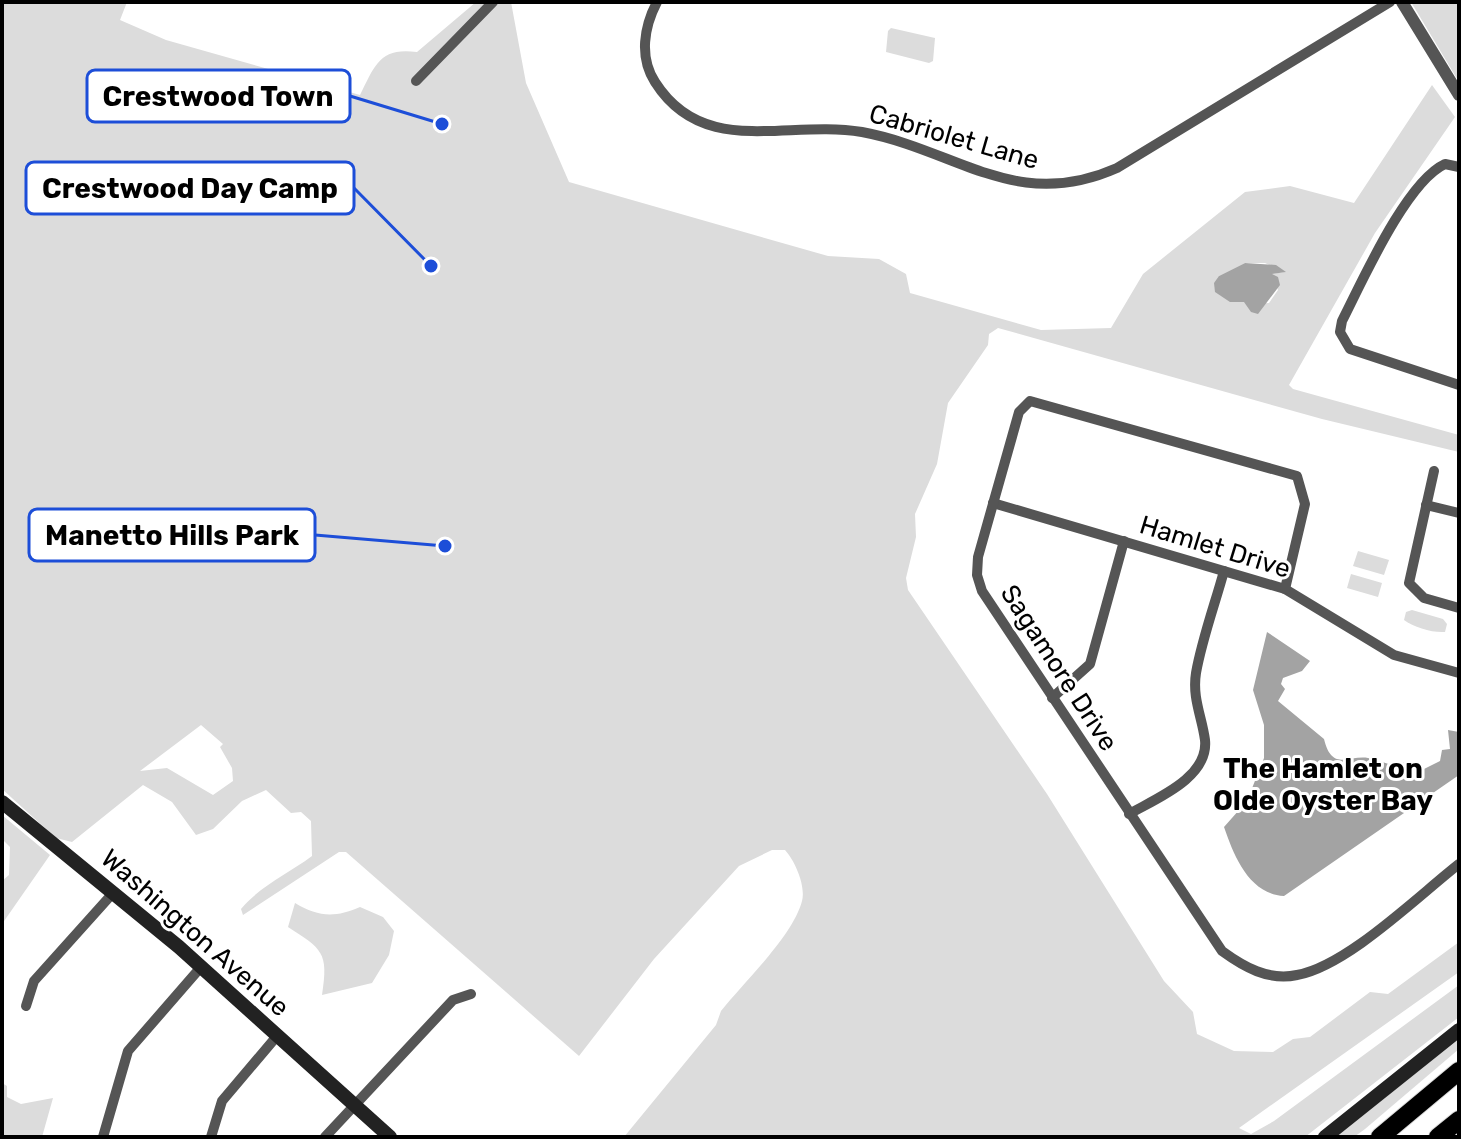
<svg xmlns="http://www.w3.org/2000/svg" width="1461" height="1139" font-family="Rubik,sans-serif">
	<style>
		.green { fill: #dcdcdc; fill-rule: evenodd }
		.water { fill: #a3a3a3 }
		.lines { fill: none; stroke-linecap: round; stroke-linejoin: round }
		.motorway-casing { stroke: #dbdbdb; stroke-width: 20 }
		.minor { stroke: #555; stroke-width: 10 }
		.tertiary { stroke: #555; stroke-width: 12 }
		.secondary { stroke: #222; stroke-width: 14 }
		.motorway { stroke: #000; stroke-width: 18 }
		.labels { text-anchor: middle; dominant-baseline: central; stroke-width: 6; stroke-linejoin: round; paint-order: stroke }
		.street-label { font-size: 26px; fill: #000; stroke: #fff }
		.neighbourhood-label { font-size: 28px; font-weight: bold; fill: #000; stroke: #fff }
		.leader { fill: none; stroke: #1d4ed8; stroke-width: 3 }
		.callout-dot { fill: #1d4ed8; stroke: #fff; stroke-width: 3 }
		.callout { fill: #fff; stroke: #1d4ed8; stroke-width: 3 }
		.callout-label { font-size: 28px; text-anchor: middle; font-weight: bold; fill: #000 }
	</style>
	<rect width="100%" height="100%" fill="#fff"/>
	<g class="green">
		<path d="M2,2H127L120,20L166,40L360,95C375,65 380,47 417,52L476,2H511L526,83L569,182L828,256L879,259L906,274L910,293L1041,330L1111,328L1143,274L1245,192L1290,186L1354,203L1432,85L1455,117L1375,233L1289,385L1293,389L1459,435V452L1322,419L998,328L989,334L988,345L948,403L937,464L915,514L916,537L906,578L908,590L1047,794L1164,981L1193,1012L1197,1034L1234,1051L1273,1052L1293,1039L1310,1037L1370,992L1388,994L1459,942V972L1239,1128L1251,1134L1274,1121L1459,985V1017L1305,1137H624L716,1025L721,1011C744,982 793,936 802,901C806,886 795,861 785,850H772L739,866L654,959L579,1056L346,852H339L243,915L241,909C260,886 288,874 312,856L311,821L301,812L291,813L266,790L242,801L213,829L196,835L172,802L143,785L72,842L56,838L2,789ZM1245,263H1265L1285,272L1271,274L1278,290L1269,303L1247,304L1219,276ZM201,725L223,744L220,747L232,768L233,781L213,795L167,768L140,771Z"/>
		<path d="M1411,2H1459V82Z"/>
		<path d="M891,28L935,38L933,61L929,63L886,52L888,31Z"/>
		<path d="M1358,551L1389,560L1384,575L1353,566Z"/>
		<path d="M1351,574L1382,583L1378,597L1347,588Z"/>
		<path d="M1412,610L1443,619L1447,624L1445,632C1432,633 1414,627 1404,620L1406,612Z"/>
		<path d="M2,815L50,855L2,924V881L9,875L10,847L2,839Z"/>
		<path d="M295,903C318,917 335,918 360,907L383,917L394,931L389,955L372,983L322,995C329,952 322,949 288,927Z"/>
		<path d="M1459,1039V1049L1365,1129L1354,1137H1335Z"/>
		<path d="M2,1083L7,1086V1097L21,1104L53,1098L42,1137H2Z"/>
	</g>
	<g class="water">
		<path d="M1245,263L1276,265L1286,272L1272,274L1278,277L1280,285L1258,314L1251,312L1244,302H1230L1215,292L1214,283L1219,276Z"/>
		<path d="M1267,632L1310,661L1302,671L1283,678L1281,684L1285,689L1278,701L1324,739C1332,772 1349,755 1368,758C1379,760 1390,765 1400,768L1403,762L1420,771L1440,761L1442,750L1450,749L1448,730L1459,732V775L1284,896C1249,894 1234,856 1224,827L1247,801L1264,758V725L1253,690Z"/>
	</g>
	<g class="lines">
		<defs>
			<g id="motorway">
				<path d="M1380,1137L1459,1071"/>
				<path d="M1438,1137L1459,1120"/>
			</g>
		</defs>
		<use href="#motorway" class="motorway-casing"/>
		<g class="minor">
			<path d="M657,2C644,27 639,57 655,82C704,159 787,119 862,132C958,150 1016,213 1117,168L1390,2"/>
			<path d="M416,81L493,2"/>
			<path d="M1459,167L1445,164C1406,182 1362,282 1342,321L1340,332L1350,349L1459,385"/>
			<path d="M1434,471L1409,583L1424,598L1459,608"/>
			<path d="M993,503L1285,589L1394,655L1459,673"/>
			<path d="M1426,505L1459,513"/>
			<path d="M1285,589L1305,504L1297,476L1030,401L1019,412L978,557L977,575L982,591L1222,951C1244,967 1268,981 1297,975C1347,966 1418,896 1459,864"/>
			<path d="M1052,698L1090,664L1124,541"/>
			<path d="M1129,814C1155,799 1209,778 1205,740C1202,717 1192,698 1196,673C1202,639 1215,604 1224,571"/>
			<path d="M26,1006L34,981L113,893"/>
			<path d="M103,1137L128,1051L201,967"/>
			<path d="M211,1137L222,1101L277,1036"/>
			<path d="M325,1137L453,1000L471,994"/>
		</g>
		<path class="tertiary" d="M1402,2L1459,95"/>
		<g class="secondary">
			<path d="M2,802L179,947L390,1137"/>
			<path d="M1325,1137L1459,1030"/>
		</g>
		<use href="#motorway" class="motorway"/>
	</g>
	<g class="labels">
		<g class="street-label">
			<text transform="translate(954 137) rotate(16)">Cabriolet Lane</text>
			<text transform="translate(1215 547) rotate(17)">Hamlet Drive</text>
			<text transform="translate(1059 668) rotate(57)">Sagamore Drive</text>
			<text transform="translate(195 933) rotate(41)">Washington Avenue</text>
		</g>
		<g class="neighbourhood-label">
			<text x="1323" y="768">The Hamlet on<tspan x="1323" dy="32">Olde Oyster Bay</tspan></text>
		</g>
	</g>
	<path class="leader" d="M442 124L350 96M431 266L354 188M445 546L315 535"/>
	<g class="callout-dot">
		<circle cx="442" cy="124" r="8"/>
		<circle cx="431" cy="266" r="8"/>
		<circle cx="445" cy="546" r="8"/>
	</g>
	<g class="callout">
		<rect x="87" y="70" width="263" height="52" rx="8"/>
		<rect x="26" y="162" width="328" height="52" rx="8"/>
		<rect x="29" y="509" width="286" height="52" rx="8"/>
	</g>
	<g class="callout-label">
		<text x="218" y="106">Crestwood Town</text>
		<text x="190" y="198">Crestwood Day Camp</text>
		<text x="172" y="545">Manetto Hills Park</text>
	</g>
	<rect width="1461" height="1139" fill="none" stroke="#000000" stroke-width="8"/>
</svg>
